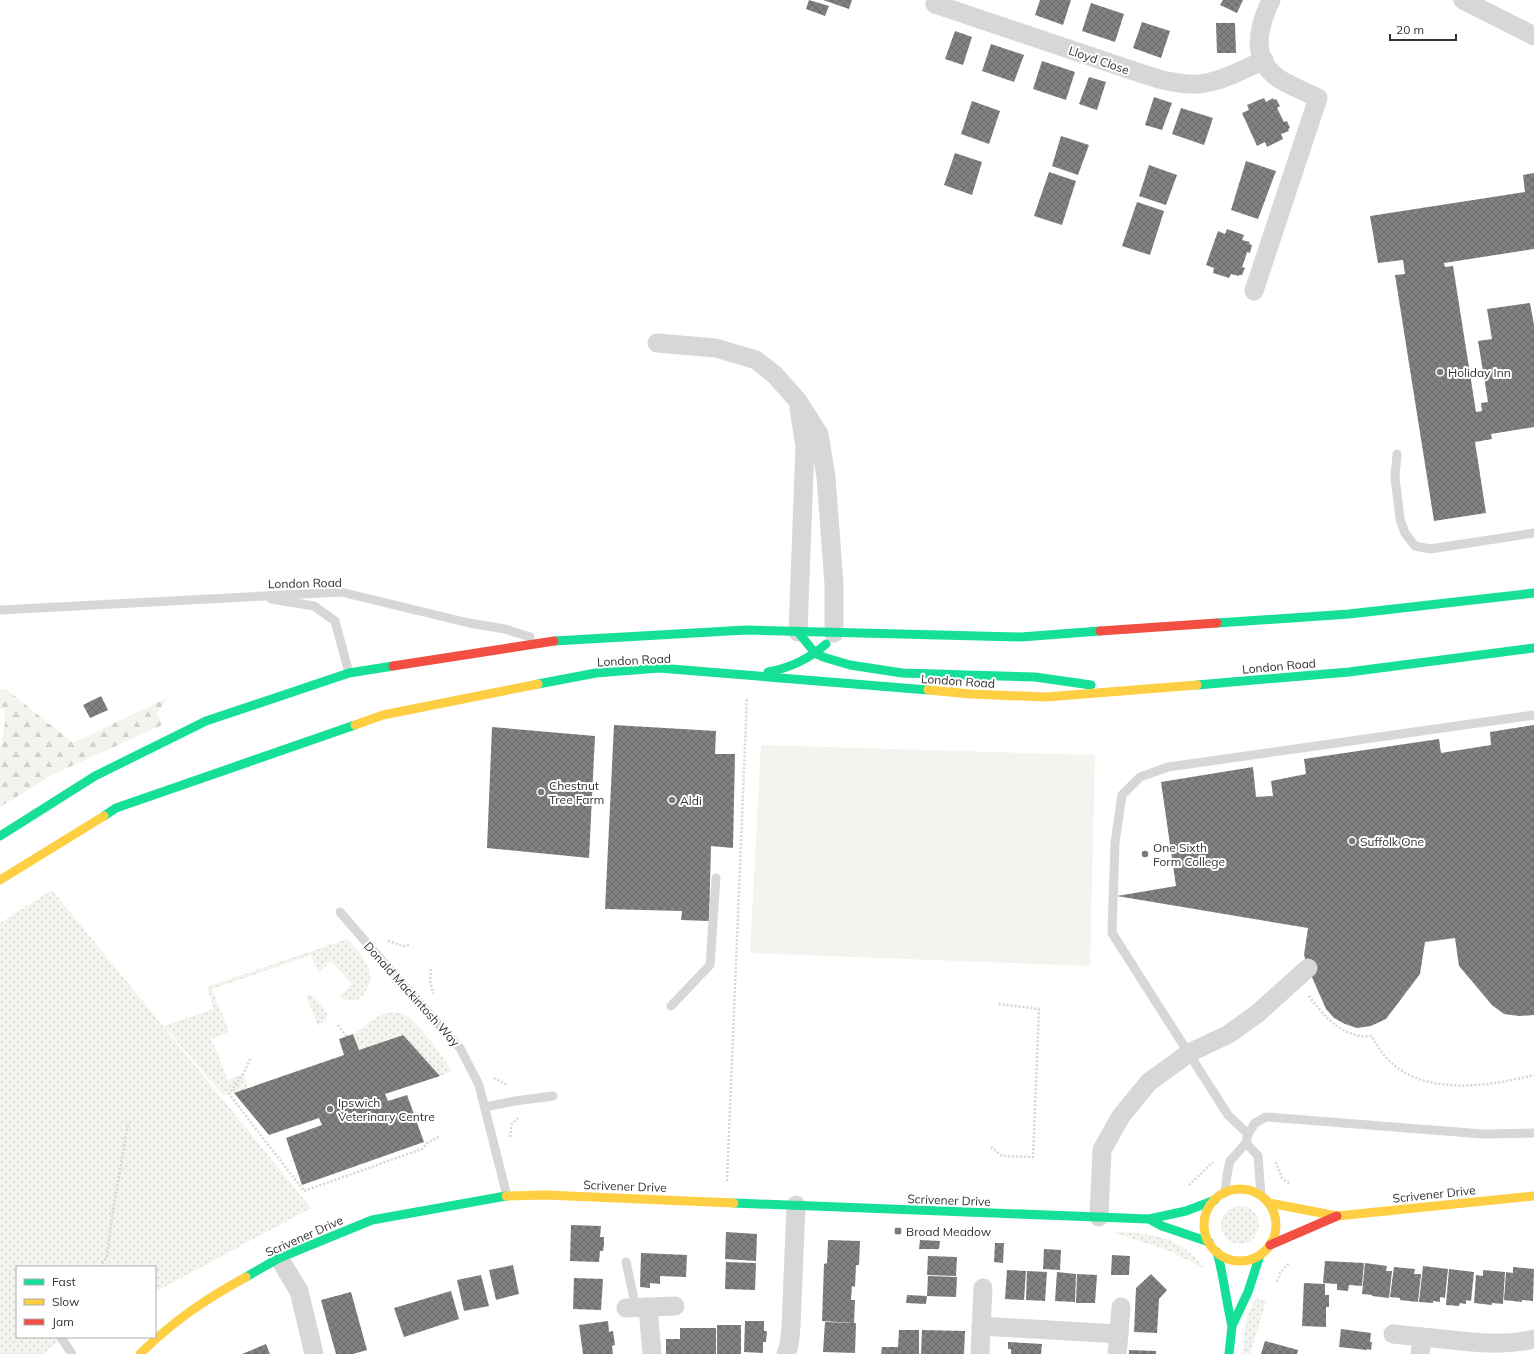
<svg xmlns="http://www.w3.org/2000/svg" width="1534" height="1354" font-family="Mulish,sans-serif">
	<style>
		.grass { fill: url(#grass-dots) }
		.forest { fill: url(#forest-firs) }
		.park { fill: #f1f5ed }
		.building { fill: url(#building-cross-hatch) }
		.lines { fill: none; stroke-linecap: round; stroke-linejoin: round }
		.path { stroke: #d6d6d6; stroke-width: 2.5; stroke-dasharray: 2 2; stroke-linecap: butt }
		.lane { stroke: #d7d7d7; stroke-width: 9 }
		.street { stroke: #d7d7d7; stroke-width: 19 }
		.fast { stroke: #16e098; stroke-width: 9 }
		.slow { stroke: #ffcf43; stroke-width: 9 }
		.jam { stroke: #f24e42; stroke-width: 9 }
		.poi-dot { fill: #7a7a7a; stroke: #fff; stroke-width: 1.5 }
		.labels { text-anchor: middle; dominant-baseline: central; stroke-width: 4; stroke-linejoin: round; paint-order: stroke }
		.street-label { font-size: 12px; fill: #333; stroke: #fff }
		.poi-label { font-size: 12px; fill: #333; stroke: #fff; text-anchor: start }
	</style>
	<defs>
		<pattern id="grass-dots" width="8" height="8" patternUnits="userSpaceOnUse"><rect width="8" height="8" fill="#f1f5ed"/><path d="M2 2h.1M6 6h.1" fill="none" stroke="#cfd2cc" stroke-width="1.8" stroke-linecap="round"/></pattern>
		<pattern id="forest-firs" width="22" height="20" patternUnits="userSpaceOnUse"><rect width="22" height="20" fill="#f1f5ed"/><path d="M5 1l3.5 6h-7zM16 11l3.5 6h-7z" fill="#cfd2cc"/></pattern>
		<pattern id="building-cross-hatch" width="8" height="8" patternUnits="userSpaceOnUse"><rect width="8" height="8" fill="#818181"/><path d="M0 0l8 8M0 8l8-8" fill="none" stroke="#6a6a6a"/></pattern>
	</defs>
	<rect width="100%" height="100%" fill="#fff"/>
	<g class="grass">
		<path d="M52,890L311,1208L155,1292V1267H17V1337H65L60,1340L43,1354H0V923Z"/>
		<path d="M347,939C365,958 384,979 356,1001L344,999L339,996L352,984L331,961L319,972L311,955L212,989L229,1032L211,1039L228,1080L244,1073L248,1089L234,1093L223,1095L164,1026L214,1009L207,987Z"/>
		<path d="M310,995L314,996L327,1013L326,1021L318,1026L306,996Z"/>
		<path d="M392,1012C397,1013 402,1013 407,1016C420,1025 444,1057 452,1072L440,1076L401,1034L359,1050L354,1034C366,1025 377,1014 392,1012Z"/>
		<circle cx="1240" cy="1225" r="19"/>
		<path d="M1112,1232C1153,1233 1178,1235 1205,1269L1170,1251Z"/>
		<path d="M1256,1298L1266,1301L1250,1354H1242L1247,1316Z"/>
	</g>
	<path class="forest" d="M0,689H6L73,743L169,697L157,713L162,725L54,774L0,807V752L5,724L4,709H0Z"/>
	<path class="park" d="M761,745L1095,755L1090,966L750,953Z"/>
	<g class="building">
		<path d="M809,0L829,6L825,16L806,9Z"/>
		<path d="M823,0H852L849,9Z"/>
		<path d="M1040,0H1071L1063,25L1035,15Z"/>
		<path d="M1223,0H1243L1237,13L1220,5Z"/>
		<path d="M1091,3L1124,14L1115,42L1082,31Z"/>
		<path d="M1142,22L1170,31L1161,58L1133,48Z"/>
		<path d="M1216,23H1235L1236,53H1217Z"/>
		<path d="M955,31L972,37L963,65L945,59Z"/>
		<path d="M991,44L1024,55L1014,82L982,71Z"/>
		<path d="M1042,61L1075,72L1066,100L1033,89Z"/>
		<path d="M1089,77L1106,82L1097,110L1079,104Z"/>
		<path d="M1154,97L1172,103L1162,130L1145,125Z"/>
		<path d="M1264,98L1266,102L1273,98L1274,100L1276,99L1280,106L1277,108L1284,122L1287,121L1290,128L1288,129L1289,131L1281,134L1283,139L1267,147L1265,142L1257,146L1242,113L1249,110L1247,105Z"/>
		<path d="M972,101L1000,111L989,144L961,134Z"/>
		<path d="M1181,108L1213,118L1204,145L1172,134Z"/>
		<path d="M1061,136L1089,145L1078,175L1052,166Z"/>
		<path d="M955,153L982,162L972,195L944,185Z"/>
		<path d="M1246,161L1276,171L1258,219L1231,210Z"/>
		<path d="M1149,165L1177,175L1166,205L1139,196Z"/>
		<path d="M1049,172L1076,181L1062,225L1034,216Z"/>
		<path d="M1534,173V249L1444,263L1445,267L1453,266L1476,412L1482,411L1481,403L1488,402L1478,341L1492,339L1487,309L1530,303L1534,325V427L1491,434L1492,439L1475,442L1486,513L1434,521L1395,275L1405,274L1403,260L1378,263L1370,216L1525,192L1523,175Z"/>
		<path d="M1137,202L1164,211L1150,255L1122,246Z"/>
		<path d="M1227,229L1244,235L1242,240L1250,242L1249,244L1252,245L1250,253L1247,252L1245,259L1242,267L1245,268L1242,275H1239V276L1231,274L1229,278L1213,273L1214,268L1206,265L1218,231L1225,234Z"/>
		<path d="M101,696L108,710L90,718L83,705Z"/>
		<path d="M614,725L716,731L715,754H735L733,848L711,846L709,921L681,920L682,911L605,909Z"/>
		<path d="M1534,725V1015L1519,1016L1504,1014L1492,1005L1459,966L1455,938L1425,942L1420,974L1386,1019L1371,1026L1357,1028L1345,1024L1334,1018L1326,1009L1308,968L1304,955L1308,928L1117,896L1176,886L1161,782L1253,767L1256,797L1273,796L1271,781L1306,774L1304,759L1439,739L1441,753L1491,745L1490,732Z"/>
		<path d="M492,727L595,736L589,858L487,848Z"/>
		<path d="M353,1034L359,1050L403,1035L440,1076L385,1094L388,1101L407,1095L424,1142L302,1185L286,1138L322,1125L319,1118L269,1135L234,1093L344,1055L339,1039Z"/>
		<path d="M571,1225L601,1226L600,1237H604V1244L603,1251H600L599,1262L570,1261Z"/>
		<path d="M726,1232L757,1234L756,1261L725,1259Z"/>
		<path d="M828,1240L860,1241L859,1265H856L855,1287L852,1286L851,1300H855L854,1323L822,1321L824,1264L827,1263Z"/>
		<path d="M920,1240L940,1241L939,1249H919Z"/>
		<path d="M995,1243H1004L1003,1263L994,1262Z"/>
		<path d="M1044,1249L1061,1250L1060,1270L1043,1269Z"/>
		<path d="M641,1253L687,1255L686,1277L660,1276V1284L650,1283V1288L640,1287Z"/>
		<path d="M1112,1255L1130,1256L1129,1275H1111Z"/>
		<path d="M928,1256L957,1257L956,1276L927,1275Z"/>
		<path d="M1325,1261L1364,1263L1362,1286L1349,1285L1348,1291L1337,1290V1284L1323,1283Z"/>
		<path d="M726,1262L756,1263L755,1290L725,1289Z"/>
		<path d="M1365,1263L1387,1266L1386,1271H1392L1389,1298L1372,1296V1295L1362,1294Z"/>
		<path d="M513,1265L519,1294L496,1300L489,1270Z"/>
		<path d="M1423,1266L1448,1269L1445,1298L1440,1297V1302L1433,1301V1303L1419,1302Z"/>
		<path d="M1394,1267L1415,1269L1414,1274H1421L1418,1302L1400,1300V1298L1390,1297Z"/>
		<path d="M1513,1267L1534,1269L1533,1301L1522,1300V1302L1504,1300L1506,1272L1513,1273Z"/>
		<path d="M1449,1269L1474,1272L1471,1301L1466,1300V1304L1460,1303L1459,1306L1446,1305Z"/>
		<path d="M1007,1270L1026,1271L1024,1300L1005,1299Z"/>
		<path d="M1483,1270L1505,1272L1503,1304L1492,1303V1305L1474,1303L1476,1275L1483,1276Z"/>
		<path d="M1027,1271L1047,1272L1045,1301L1026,1300Z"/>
		<path d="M1057,1272L1076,1274L1075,1302L1055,1301Z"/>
		<path d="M1077,1274L1097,1275L1095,1303H1076Z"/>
		<path d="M1151,1274L1167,1290L1159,1299L1157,1333L1134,1332L1136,1288Z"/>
		<path d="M481,1275L489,1306L464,1311L457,1280Z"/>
		<path d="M928,1276L957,1277L956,1297L927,1296Z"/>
		<path d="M574,1278L603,1279L601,1310L573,1309Z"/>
		<path d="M1304,1283L1325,1284V1295H1329V1307H1326V1327L1302,1326Z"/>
		<path d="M451,1291L459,1319L404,1337L394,1308Z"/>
		<path d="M351,1292L367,1350L353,1354H336L321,1300Z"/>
		<path d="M907,1295L927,1296L926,1304L906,1303Z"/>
		<path d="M608,1321L609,1332L613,1331L615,1345L612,1346L613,1354H583L579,1325Z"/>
		<path d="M745,1321H764V1331H767L766,1342H763V1353L744,1352Z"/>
		<path d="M825,1322L856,1323L855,1353L823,1352Z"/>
		<rect x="717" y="1325" width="24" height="29"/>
		<path d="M680,1328H716V1354H666V1339H680Z"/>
		<path d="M1341,1329L1371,1333L1370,1342H1372L1371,1350L1367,1349V1350L1339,1347Z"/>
		<path d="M899,1330H919V1354H881L882,1347H898Z"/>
		<path d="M922,1330L965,1331L964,1354H921Z"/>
		<path d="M1265,1341L1298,1350L1297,1354H1261Z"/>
		<path d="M1008,1342L1042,1344L1041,1354H1011V1349H1008Z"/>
		<path d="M266,1344L270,1354H242Z"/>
		<path d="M1129,1350L1156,1351V1354H1129Z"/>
	</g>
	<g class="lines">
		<g class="path">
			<path d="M388,941L403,946L410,945"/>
			<path d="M431,969L430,981L433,994"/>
			<path d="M1309,996C1321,1012 1335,1030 1356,1035C1361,1037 1367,1036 1372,1036C1401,1099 1478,1089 1534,1075"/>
			<path d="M338,1025L347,1037"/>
			<path d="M250,1059L244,1073L229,1094L304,1191L422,1149L428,1142L441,1136"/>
			<path d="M494,1078L507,1085"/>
			<path d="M510,1137L512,1124L519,1117"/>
			<path d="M991,1147L1002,1156L1033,1157L1039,1009L998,1004"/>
			<path d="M1275,1163H1276L1282,1178L1290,1184"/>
			<path d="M727,1181L747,697"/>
			<path d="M1189,1185L1213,1162"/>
			<path d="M100,1267L107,1256L113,1210L128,1124"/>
			<path d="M1277,1282L1280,1273L1290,1262"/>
		</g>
		<g class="lane">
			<path d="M1397,454L1395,477L1400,519L1405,533L1415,546L1430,549L1534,533"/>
			<path d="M271,599L314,606L335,621L349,673"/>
			<path d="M0,610L341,592L469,623L505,629L530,637"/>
			<path d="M340,912L397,978L460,1048L479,1085L507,1196"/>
			<path d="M671,1006L710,965L716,878"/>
			<path d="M485,1107L515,1101L553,1096"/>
			<path d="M1248,1134L1228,1115L1112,933L1115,843L1122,795L1140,777L1168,767L1534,715"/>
			<path d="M1246,1143L1258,1156L1261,1195"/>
			<path d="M1225,1193L1227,1175L1230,1161L1246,1143L1248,1134L1255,1123L1266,1117L1483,1134L1534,1133"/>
			<path d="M626,1262L636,1308"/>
			<path d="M62,1339L72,1354"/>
		</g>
		<g class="street">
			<path d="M1463,0L1534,36"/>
			<path d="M935,4L1146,75C1199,93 1215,83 1264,60"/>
			<path d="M1254,291L1318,98C1306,92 1293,87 1281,80C1249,60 1258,28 1271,0"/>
			<path d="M657,343L716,348L756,360L775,375L798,401L819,434L826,477L834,584V633"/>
			<path d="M798,632L805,446L799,409"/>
			<path d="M1099,1217L1102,1150L1121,1116L1149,1082L1189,1053L1229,1034L1258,1013L1308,968"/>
			<path d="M279,1258L299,1291L314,1354"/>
			<path d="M648,1307L652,1354"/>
			<path d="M626,1308L675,1306"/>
			<path d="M981,1326L1119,1334L1117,1354"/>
			<path d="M1119,1334L1121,1307"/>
			<path d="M1393,1334L1422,1337"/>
			<path d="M786,1354L789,1346L791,1327L796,1205"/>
			<path d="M980,1354L983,1288"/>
			<path d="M1420,1354L1422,1337C1459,1340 1497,1348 1534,1339"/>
		</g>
		<g class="fast">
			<path d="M1217,623L1349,614L1534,593"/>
			<path d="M798,632L815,653L823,657L850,665L902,673L1035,677L1091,685"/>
			<path d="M554,641L746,630L1021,637L1100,631"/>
			<path d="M768,672C790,668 809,659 826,644"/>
			<path d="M538,684L596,673L659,668L928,690"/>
			<path d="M1197,685L1349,672L1534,648"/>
			<path d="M104,816L116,808L355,725"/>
			<path d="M0,836L95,776L206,721L349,673L393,666"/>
			<path d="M734,1203L1149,1219L1186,1211L1215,1200"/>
			<path d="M1149,1219L1162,1226L1209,1242"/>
			<path d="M1217,1252C1224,1277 1226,1301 1232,1326"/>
			<path d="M246,1277L279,1258L372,1220L506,1196"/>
			<path d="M1229,1354L1232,1326L1248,1292L1260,1255"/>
		</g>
		<g class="slow">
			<path d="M928,690L971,694L1046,697L1197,685"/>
			<path d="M355,725L383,715L538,684"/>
			<path d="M0,880L104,816"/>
			<circle cx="1240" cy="1225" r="36"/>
			<path d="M506,1196L545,1195L734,1203"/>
			<path d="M1269,1203L1337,1216L1534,1196"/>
			<path d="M140,1354C173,1321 206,1299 246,1277"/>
		</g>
		<g class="jam">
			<path d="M1100,631L1217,623"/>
			<path d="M393,666L554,641"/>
			<path d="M1270,1245L1337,1216"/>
		</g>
	</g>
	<g class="poi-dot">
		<circle cx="1440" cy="372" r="4"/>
		<circle cx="541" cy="792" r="4"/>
		<circle cx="672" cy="800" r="4"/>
		<circle cx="1352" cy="841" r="4"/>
		<circle cx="1145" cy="854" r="4"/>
		<circle cx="330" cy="1109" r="4"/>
		<rect x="894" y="1227" width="8" height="8" rx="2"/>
	</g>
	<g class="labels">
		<g class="street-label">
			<text transform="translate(1099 60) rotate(19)">Lloyd Close</text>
			<text transform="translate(305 583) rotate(-1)">London Road</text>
			<text transform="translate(634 660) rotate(-3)">London Road</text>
			<text transform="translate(1279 666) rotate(-5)">London Road</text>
			<text transform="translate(958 681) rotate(4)">London Road</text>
			<text transform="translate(412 994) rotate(48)">Donald Mackintosh Way</text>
			<text transform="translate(625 1186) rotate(2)">Scrivener Drive</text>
			<text transform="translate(1434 1194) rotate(-6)">Scrivener Drive</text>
			<text transform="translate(949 1200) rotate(2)">Scrivener Drive</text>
			<text transform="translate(304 1236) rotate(-24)">Scrivener Drive</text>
		</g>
		<g class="poi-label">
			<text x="1448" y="372">Holiday Inn</text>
			<text x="549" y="785">Chestnut<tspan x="549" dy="14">Tree Farm</tspan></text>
			<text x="680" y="800">Aldi</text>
			<text x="1360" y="841">Suffolk One</text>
			<text x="1153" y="847">One Sixth<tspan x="1153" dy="14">Form College</tspan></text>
			<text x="338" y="1102">Ipswich<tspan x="338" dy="14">Veterinary Centre</tspan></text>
			<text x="906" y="1231">Broad Meadow</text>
		</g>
	</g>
	<rect x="16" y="1266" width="140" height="72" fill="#ffffff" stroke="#adadad"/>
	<rect x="24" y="1279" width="20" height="6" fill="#16e098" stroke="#adadad"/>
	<text x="52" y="1286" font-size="12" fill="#333333">Fast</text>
	<rect x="24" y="1299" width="20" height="6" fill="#ffcf43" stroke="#adadad"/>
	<text x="52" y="1306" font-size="12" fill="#333333">Slow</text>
	<rect x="24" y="1319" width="20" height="6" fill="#f24e42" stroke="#adadad"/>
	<text x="52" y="1326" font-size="12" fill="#333333">Jam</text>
	<path d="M1390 34v6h66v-6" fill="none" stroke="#333333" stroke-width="2"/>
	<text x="1396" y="34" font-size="12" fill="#333333" stroke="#ffffff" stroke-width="3" paint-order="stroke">20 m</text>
</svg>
